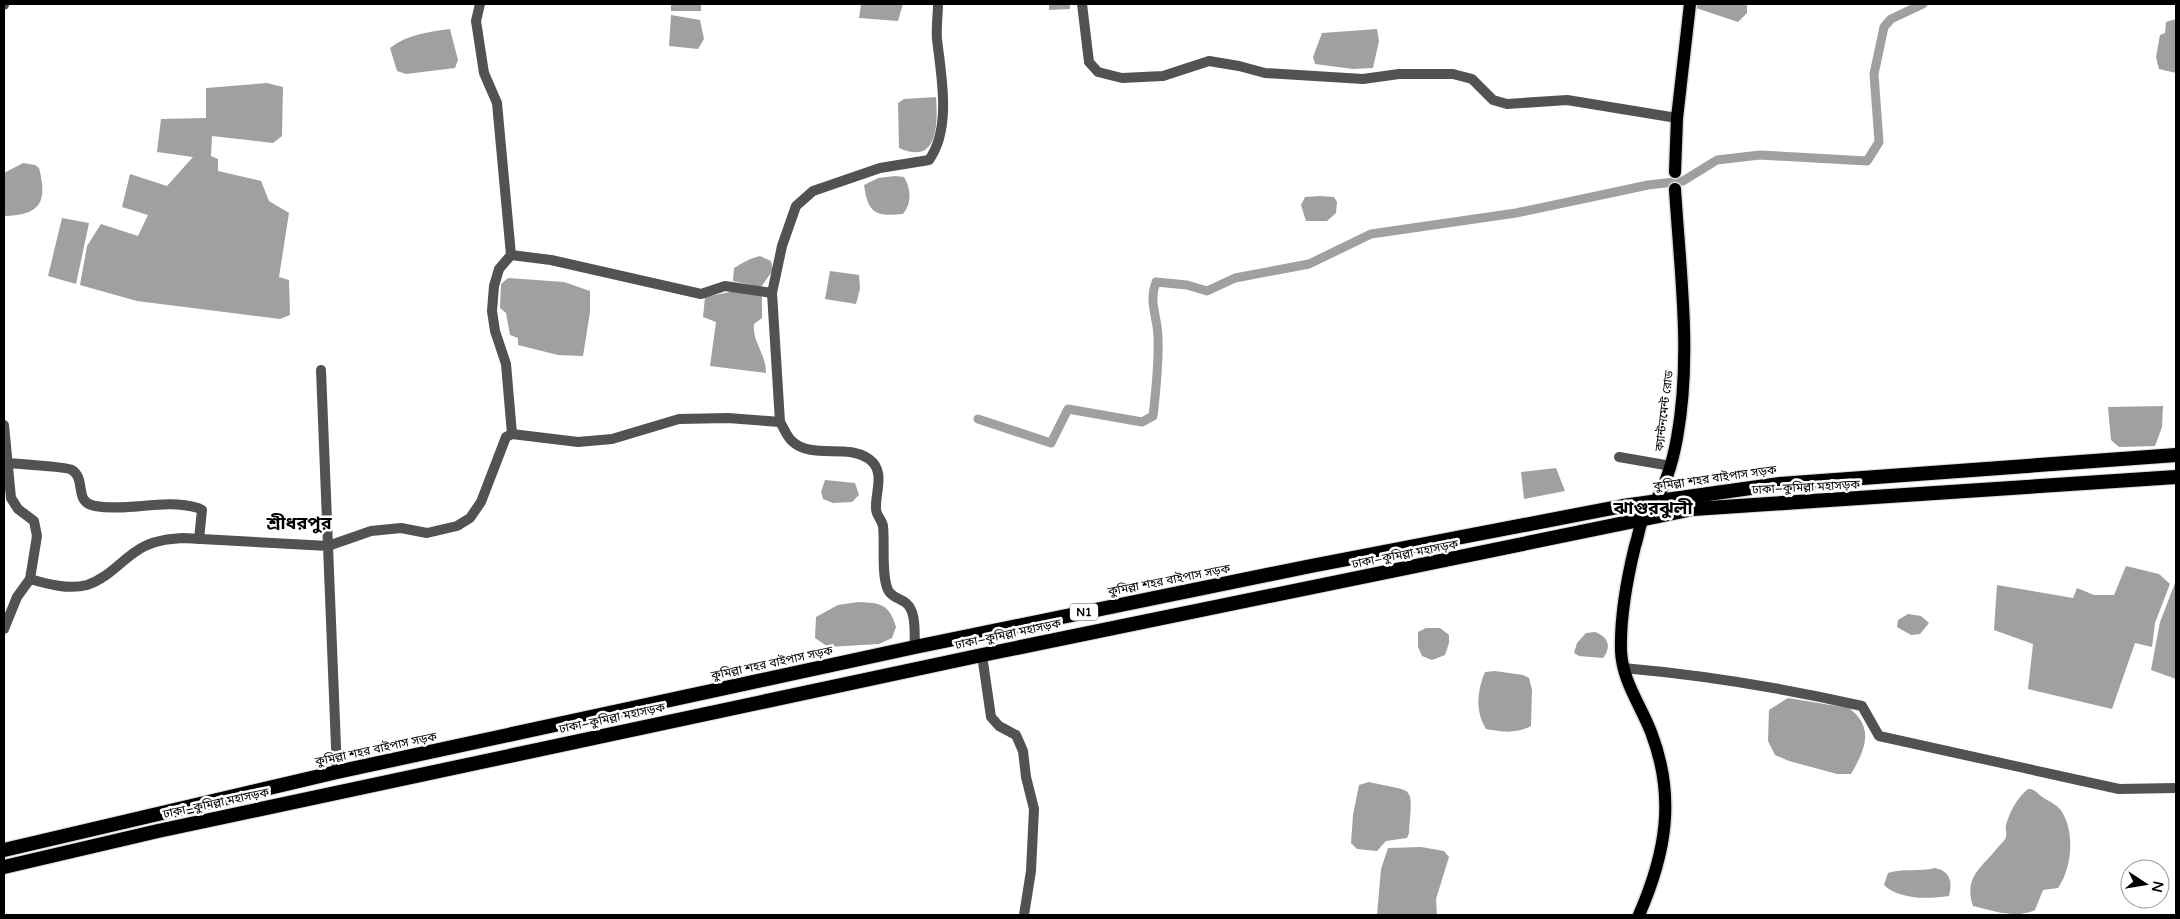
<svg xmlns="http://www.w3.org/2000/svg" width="2180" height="919" font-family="'Varela Round','Noto Sans Bengali',sans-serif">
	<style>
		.water { fill: #a0a0a0 }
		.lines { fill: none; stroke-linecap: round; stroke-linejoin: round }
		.canal { stroke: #a0a0a0; stroke-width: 9 }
		.major-casing { stroke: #dbdbdb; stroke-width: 15 }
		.highway-casing { stroke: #dbdbdb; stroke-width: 16 }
		.minor { stroke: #525252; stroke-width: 10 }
		.major { stroke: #000; stroke-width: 12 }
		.highway { stroke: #000; stroke-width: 14 }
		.labels { text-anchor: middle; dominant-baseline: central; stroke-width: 5; stroke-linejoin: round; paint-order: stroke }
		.shield { fill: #fff; stroke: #4c4c4c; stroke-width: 1 }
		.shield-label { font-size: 11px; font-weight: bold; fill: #000 }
		.street-label { font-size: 12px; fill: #000; stroke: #fff }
		.district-label { font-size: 18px; font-weight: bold; fill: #000; stroke: #fff }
	</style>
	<rect width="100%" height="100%" fill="#fff"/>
	<g class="water">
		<rect x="671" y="4" width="30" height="7"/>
		<path d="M861,4H903L898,21L859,18Z"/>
		<path d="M1049,4H1070V9L1049,10Z"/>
		<path d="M1697,4H1747V13L1738,22L1696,8Z"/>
		<path d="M671,15L700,20L704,39L698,49L669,46Z"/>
		<path d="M2176,19V73L2159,69L2156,57L2160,35L2165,33L2166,22Z"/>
		<path d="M450,29L458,60L455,68L406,74L397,71L390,48C408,34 428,32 450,29Z"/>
		<path d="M1377,29L1379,41L1373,68L1353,69L1315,64L1313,57L1322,33Z"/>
		<path d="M267,83L283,87L282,136L273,143L212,136L211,156L218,159V171L261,181L269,201L289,213L279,277L289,280L290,315L280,319L137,301L80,285L87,246L101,224L138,236L148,215L122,207L130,174L167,186L193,157L157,152L161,119L206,118V88Z"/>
		<path d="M936,97C938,124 938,166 899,148L898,103L904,99Z"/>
		<path d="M23,163L35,165L39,168C48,203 40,215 4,216V173Z"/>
		<path d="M895,176L904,177C911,189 912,203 903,214C875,217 868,213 864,185L878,178Z"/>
		<path d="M1319,196L1334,197L1337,202L1336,213L1327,221H1306L1301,205L1305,197Z"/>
		<path d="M62,218L89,223L76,284L48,276Z"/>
		<path d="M760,256L771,261L773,270L761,287L733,281L734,268C742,263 751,258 760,256Z"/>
		<path d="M830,271L859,275L860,289L856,304L825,299Z"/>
		<path d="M508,278L564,282L590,291V312L583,356L558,355L518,345V338L510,335L506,313L500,308L501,284Z"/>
		<path d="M735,291L762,296V318L754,324C752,342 766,353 766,373L710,366L716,322L703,317L705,297Z"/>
		<path d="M2163,406L2162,427L2155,446L2119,447L2111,440L2108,407Z"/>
		<path d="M1556,468L1565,491L1524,499L1521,472Z"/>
		<path d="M825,480L855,483L859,495L852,502L833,503L823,499L821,492Z"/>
		<path d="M2126,566L2159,574L2170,584L2155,623L2152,647L2135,643L2112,709L2028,689L2033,644L1994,630L1997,585L2073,598L2077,588L2094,595H2114Z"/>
		<path d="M2175,583H2176V679L2151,670L2160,622Z"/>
		<path d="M858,602C881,603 889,604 896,627L892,638L879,644L828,647L815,638L816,617L838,605Z"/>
		<path d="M1908,614L1921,616L1929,623L1920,634L1911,635L1897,627L1898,620Z"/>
		<path d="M1426,628H1440L1449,635V643L1445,655L1432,660L1422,656L1418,647V632Z"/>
		<path d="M1595,632C1608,637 1612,646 1603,658L1579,656L1574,653L1577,643L1586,633Z"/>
		<path d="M1495,671L1523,675L1529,678L1532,690L1531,726C1516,734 1503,732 1486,729C1475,711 1477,691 1485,672Z"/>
		<path d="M1788,698L1849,708C1875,728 1865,750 1851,774H1837L1789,761L1775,755L1768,741L1769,710Z"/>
		<path d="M1369,782C1415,793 1413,782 1409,833L1407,838L1386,841L1377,851L1357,849L1351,843L1353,815L1359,785Z"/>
		<path d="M2028,789C2036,789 2037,794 2044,798C2050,802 2058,805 2062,812C2075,833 2072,868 2058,888L2043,890L2035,910C2015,919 1994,911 1973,906C1963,876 1983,867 1999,846C2001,844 2005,840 2006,837C2007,833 2005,829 2006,825C2010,811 2017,798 2028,789Z"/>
		<path d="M1421,847L1444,851L1449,857L1436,899L1437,915H1377L1381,869L1388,848Z"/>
		<path d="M1935,868C1950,871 1953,882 1949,896C1928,899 1900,900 1884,885L1888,873C1903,868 1919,872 1935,868Z"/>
	</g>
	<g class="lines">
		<path class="canal" d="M978,419L1051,443L1068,409L1142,422L1153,416C1156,390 1159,364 1158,338C1158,317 1148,303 1156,282L1187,285L1207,291L1235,278L1309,264L1371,234L1516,213L1648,185L1683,181L1717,160L1760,155L1867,161L1879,142L1874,74L1884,27L1891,19L1923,4"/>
		<defs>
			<g id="major">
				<path d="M1675,172L1677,118L1690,4"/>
				<path d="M1639,915C1666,853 1676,797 1651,732C1641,706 1622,680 1621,651C1620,617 1627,579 1635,546C1638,538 1639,528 1642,521C1645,514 1651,509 1655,502C1667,483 1673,460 1677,438C1692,356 1680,271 1675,189"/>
			</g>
			<g id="highway">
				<path d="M4,850L337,772L915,647L1311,566L1623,506L1780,484L2176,455"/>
				<path d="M4,867L158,831L982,655L1693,509L2176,477"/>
			</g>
		</defs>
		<use href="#major" class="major-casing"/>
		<use href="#highway" class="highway-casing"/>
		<g class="minor">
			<path d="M480,4L476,21L484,73L497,103L511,255L499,269L494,286L492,311L495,331L506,364L512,434"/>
			<path d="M1082,4L1089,62L1098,72L1122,78L1163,76L1209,61L1239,66L1265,73L1363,79L1399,74H1453L1472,79L1493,100L1507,104L1567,100L1677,118"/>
			<path d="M4,5V4"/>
			<path d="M511,255L551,260L701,294L725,286L772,293"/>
			<path d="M321,370L328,546L371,531L401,528L427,533L457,526L470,518L481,502L506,437L512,434L578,442L612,439L679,419L728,418L780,422"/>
			<path d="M4,425L11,498L18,509L34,521L37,536L30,579L17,597L4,629"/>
			<path d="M1619,457L1671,466"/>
			<path d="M7,463C18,464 68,467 72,470C87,480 73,502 95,506C129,512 164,498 198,508L202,510L199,539"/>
			<path d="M30,579C47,584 69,590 87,585C110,578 124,556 145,546C157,540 170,539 183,538L328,546L337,772"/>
			<path d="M915,647C914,634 917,612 906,603C900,598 892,598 888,590C881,575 885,544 883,526C882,520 876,515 876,509C875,492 886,471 869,459C847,443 812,460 792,441C787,437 784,428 780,422L772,293L782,246L796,206L813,191L880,168L929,160C952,128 941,75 937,39C936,27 938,15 938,4"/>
			<path d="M982,655L991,717L999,726L1016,735L1023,751L1026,777L1034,809L1031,871L1024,915"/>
			<path d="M1623,668C1704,675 1783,688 1862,706L1879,736L2119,789L2176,788"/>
		</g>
		<use href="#major" class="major"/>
		<use href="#highway" class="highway"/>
	</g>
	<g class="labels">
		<rect class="shield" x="1070" y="603.5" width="28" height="17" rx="4"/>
		<g class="shield-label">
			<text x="1084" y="612">N1</text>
		</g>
		<g class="street-label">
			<text transform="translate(1664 411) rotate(-83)">ক্যান্টনমেন্ট রোড</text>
			<text transform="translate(1715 478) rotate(-8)">কুমিল্লা শহর বাইপাস সড়ক</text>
			<text transform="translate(1806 487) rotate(-3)">ঢাকা–কুমিল্লা মহাসড়ক</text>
			<text transform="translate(1405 554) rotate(-11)">ঢাকা–কুমিল্লা মহাসড়ক</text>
			<text transform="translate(1169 580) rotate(-11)">কুমিল্লা শহর বাইপাস সড়ক</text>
			<text transform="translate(1008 634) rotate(-12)">ঢাকা–কুমিল্লা মহাসড়ক</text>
			<text transform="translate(772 663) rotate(-12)">কুমিল্লা শহর বাইপাস সড়ক</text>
			<text transform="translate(612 718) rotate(-12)">ঢাকা–কুমিল্লা মহাসড়ক</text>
			<text transform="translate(376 749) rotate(-12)">কুমিল্লা শহর বাইপাস সড়ক</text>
			<text transform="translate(216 803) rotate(-12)">ঢাকা–কুমিল্লা মহাসড়ক</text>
		</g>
		<g class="district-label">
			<text x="1653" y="508">ঝাগুরঝুলী</text>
			<text x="299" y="523">শ্রীধরপুর</text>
		</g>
	</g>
	<rect width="2180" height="919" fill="none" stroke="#000000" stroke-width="10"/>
	<g transform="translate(2145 884) rotate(102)"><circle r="24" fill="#ffffff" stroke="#999999"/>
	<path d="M0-4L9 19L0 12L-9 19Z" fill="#000000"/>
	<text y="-8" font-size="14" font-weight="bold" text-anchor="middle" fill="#000000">N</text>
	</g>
</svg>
